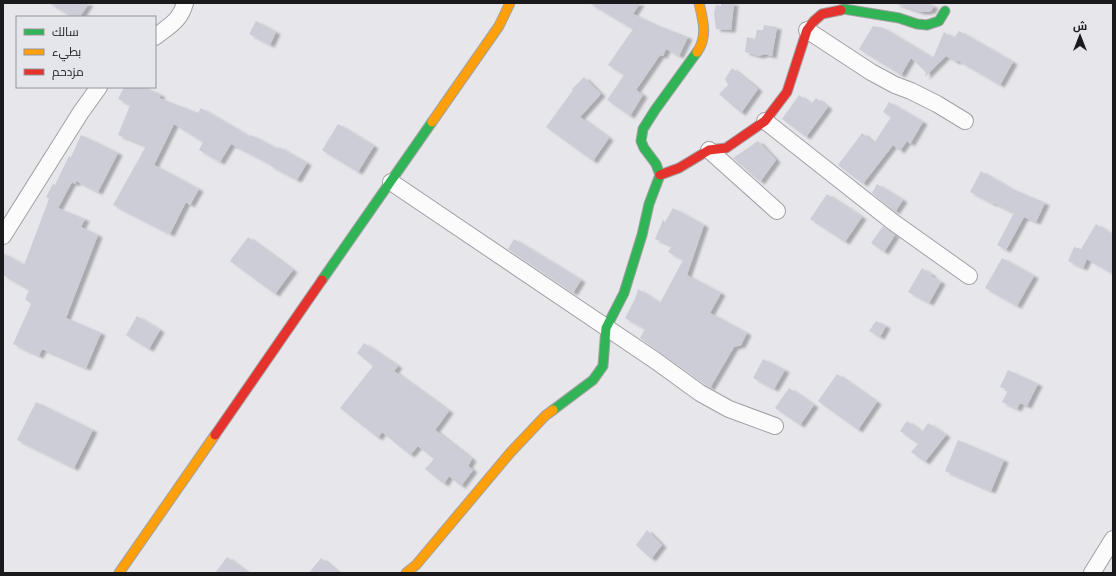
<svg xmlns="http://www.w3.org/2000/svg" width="1116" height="576" font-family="'Sofia Sans Condensed',Cairo,sans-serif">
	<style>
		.building { fill: #cdcdd8; filter: url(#shadow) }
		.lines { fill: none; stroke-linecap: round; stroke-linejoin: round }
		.street-casing { stroke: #a1a1a4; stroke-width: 18 }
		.fast-casing { stroke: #a1a1a4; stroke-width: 11 }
		.slow-casing { stroke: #a1a1a4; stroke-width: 11 }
		.jam-casing { stroke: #a1a1a4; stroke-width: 11 }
		.street { stroke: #fbfbfc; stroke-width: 16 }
		.fast { stroke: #30b455; stroke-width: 9 }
		.slow { stroke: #ff9f0a; stroke-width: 9 }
		.jam { stroke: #e5322d; stroke-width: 9 }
	</style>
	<defs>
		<filter id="shadow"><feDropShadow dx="4.5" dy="2.5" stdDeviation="1" flood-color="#0004"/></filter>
	</defs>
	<rect width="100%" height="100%" fill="#e6e6eb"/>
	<g class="building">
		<path d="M49,3H89L80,17H72Z"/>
		<path d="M589,3H640L633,14L659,26L688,37L679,56L666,49L663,56L660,55L636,90L643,95L630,116L607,100L624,75L608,65L633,29Z"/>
		<path d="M721,3H734L731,30L716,29L714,13L716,5L721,6Z"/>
		<path d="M894,3H927L934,6L931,11L926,12H920Z"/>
		<path d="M256,21L276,32L270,45L249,34Z"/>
		<path d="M764,25L777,27L772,56L765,54L759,56L745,52L747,37L755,39L757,30H763Z"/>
		<path d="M873,26L883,28L933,58L944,32L954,38L959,31L1013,62L1000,85L957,60L956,62L946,56L925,77L926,72L911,58L901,75L859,49Z"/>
		<path d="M732,68L758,89L741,113L719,94L728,85L725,79Z"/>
		<path d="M584,77L601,94L580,117L609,138L593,161L546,127L573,90L572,89Z"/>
		<path d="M124,87H144L161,95L159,98L198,113L201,108L250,137L251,135L278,149L279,147L307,163L297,180L269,165L270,164L231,144L220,162L199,150L203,142L174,124L154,165L199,189L190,205L186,202L170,234L113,205L146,146L118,135L130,105L118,99Z"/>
		<path d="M799,95L811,104L816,98L828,107L806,137L782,119Z"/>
		<path d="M889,102L923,122L910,144L907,141L900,151L893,145L863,184L838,165L862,133L874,143L891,117L883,112Z"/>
		<path d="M338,124L374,146L358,172L322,150Z"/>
		<path d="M81,135L118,153L98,192L76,181L75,184L72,182L58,208L85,219L81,227L98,235L66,318L101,333L86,368L42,349L39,356L13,344L31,304L25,299L29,290L3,275V253L24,265L49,199L46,197L53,184L55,185L69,156L71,157Z"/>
		<path d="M758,141L776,160L760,182L733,158Z"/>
		<path d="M981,171L1010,188L1045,203L1036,222L1024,217L1006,250L997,245L1014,213L993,203V204L970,192Z"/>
		<path d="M877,184L903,200L895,212L872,193Z"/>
		<path d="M827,194L862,217L845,242L810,219Z"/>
		<path d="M673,208L704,225L687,275L721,293L710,313L747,333L741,345L734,347L710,388L640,338L645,329L625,318L635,299L638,289L660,303L683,260L668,252L672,246L655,239L663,220L665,222Z"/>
		<path d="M1096,224L1113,235V274L1087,259L1083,268L1068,261L1074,247L1081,249Z"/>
		<path d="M883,226L895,235L884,252L871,243Z"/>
		<path d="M248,237L293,270L275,294L230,261Z"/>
		<path d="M514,239L581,280L573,293L508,249Z"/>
		<path d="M1002,258L1034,276L1017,306L985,288Z"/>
		<path d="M922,268L932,275L931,276L941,282L929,303L908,292Z"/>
		<path d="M137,316L160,330L149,349L126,335Z"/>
		<path d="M876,321L886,326L880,337L869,331Z"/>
		<path d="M364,343L398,366L394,371L449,411L435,430L472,459L468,466L473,470L461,486L449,476L444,484L425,469L434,459L418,446L410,455L382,432L378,438L340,408L373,366L357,353Z"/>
		<path d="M763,359L785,370L774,389L753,378Z"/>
		<path d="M1008,370L1038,384L1027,406L1020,403L1017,409L1002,402L1008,390L1000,387Z"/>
		<path d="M837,374L877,402L858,430L818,401Z"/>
		<path d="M789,388L814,405L800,425L775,408Z"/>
		<path d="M36,402L93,430L74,468L17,440Z"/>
		<path d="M907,421L922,432L928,423L946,435L925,462L911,452L918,444L900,431Z"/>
		<path d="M958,440L1004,460L991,491L945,471Z"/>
		<path d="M647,530L662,545L651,559L636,545Z"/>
		<path d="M227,557L248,573H215Z"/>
		<path d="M321,558L339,573H309Z"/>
	</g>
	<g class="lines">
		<defs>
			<g id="street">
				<path d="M807,30L871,72L895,85L911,91L937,104L965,121"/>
				<path d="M155,37C169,26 180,21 185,3"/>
				<path d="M765,121L893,222L969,276"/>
				<path d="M709,150L777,211"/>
				<path d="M391,182L656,361L700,393L729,409L775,426"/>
				<path d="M3,236L81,112L99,87"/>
				<path d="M1092,573L1113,539"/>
			</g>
			<g id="fast">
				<path d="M841,10L844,9L899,18L917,24L927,25L939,21L945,11"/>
				<path d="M322,280L432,122"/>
				<path d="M553,410L593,380L603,366L606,328L624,293L642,235L649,204L660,175L656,164L644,148L641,141L643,129L655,110L697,52"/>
			</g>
			<g id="slow">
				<path d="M697,52C708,37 703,20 699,3"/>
				<path d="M432,122L499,26L510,3"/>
				<path d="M119,573L215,435"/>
				<path d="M406,573L416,565L510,453L545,416L553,410"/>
			</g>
			<g id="jam">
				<path d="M660,175L679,168L709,150L726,148L765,121L787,92L807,30L814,21L822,14L841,10"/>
				<path d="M215,435L322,280"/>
			</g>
		</defs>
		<use href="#street" class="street-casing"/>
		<use href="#fast" class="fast-casing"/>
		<use href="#slow" class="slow-casing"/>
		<use href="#jam" class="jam-casing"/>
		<use href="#street" class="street"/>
		<use href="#fast" class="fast"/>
		<use href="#slow" class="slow"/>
		<use href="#jam" class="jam"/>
	</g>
	<rect width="1116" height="576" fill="none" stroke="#1a1a1d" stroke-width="8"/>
	<rect x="16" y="16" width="140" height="72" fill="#e5e5ec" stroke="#949499"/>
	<rect x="24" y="29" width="20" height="6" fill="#30b455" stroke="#949499"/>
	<text x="52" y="36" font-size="12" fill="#1a1a1d">سالك</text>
	<rect x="24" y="49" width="20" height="6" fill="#ff9f0a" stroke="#949499"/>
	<text x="52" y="56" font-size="12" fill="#1a1a1d">بطيء</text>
	<rect x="24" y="69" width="20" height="6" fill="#e5322d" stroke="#949499"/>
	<text x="52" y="76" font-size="12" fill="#1a1a1d">مزدحم</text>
	<g transform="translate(1080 36)" stroke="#e5e5ec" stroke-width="3" paint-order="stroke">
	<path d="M0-3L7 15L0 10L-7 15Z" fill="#1a1a1d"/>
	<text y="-6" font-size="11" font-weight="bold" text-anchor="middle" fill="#1a1a1d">ش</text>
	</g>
</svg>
